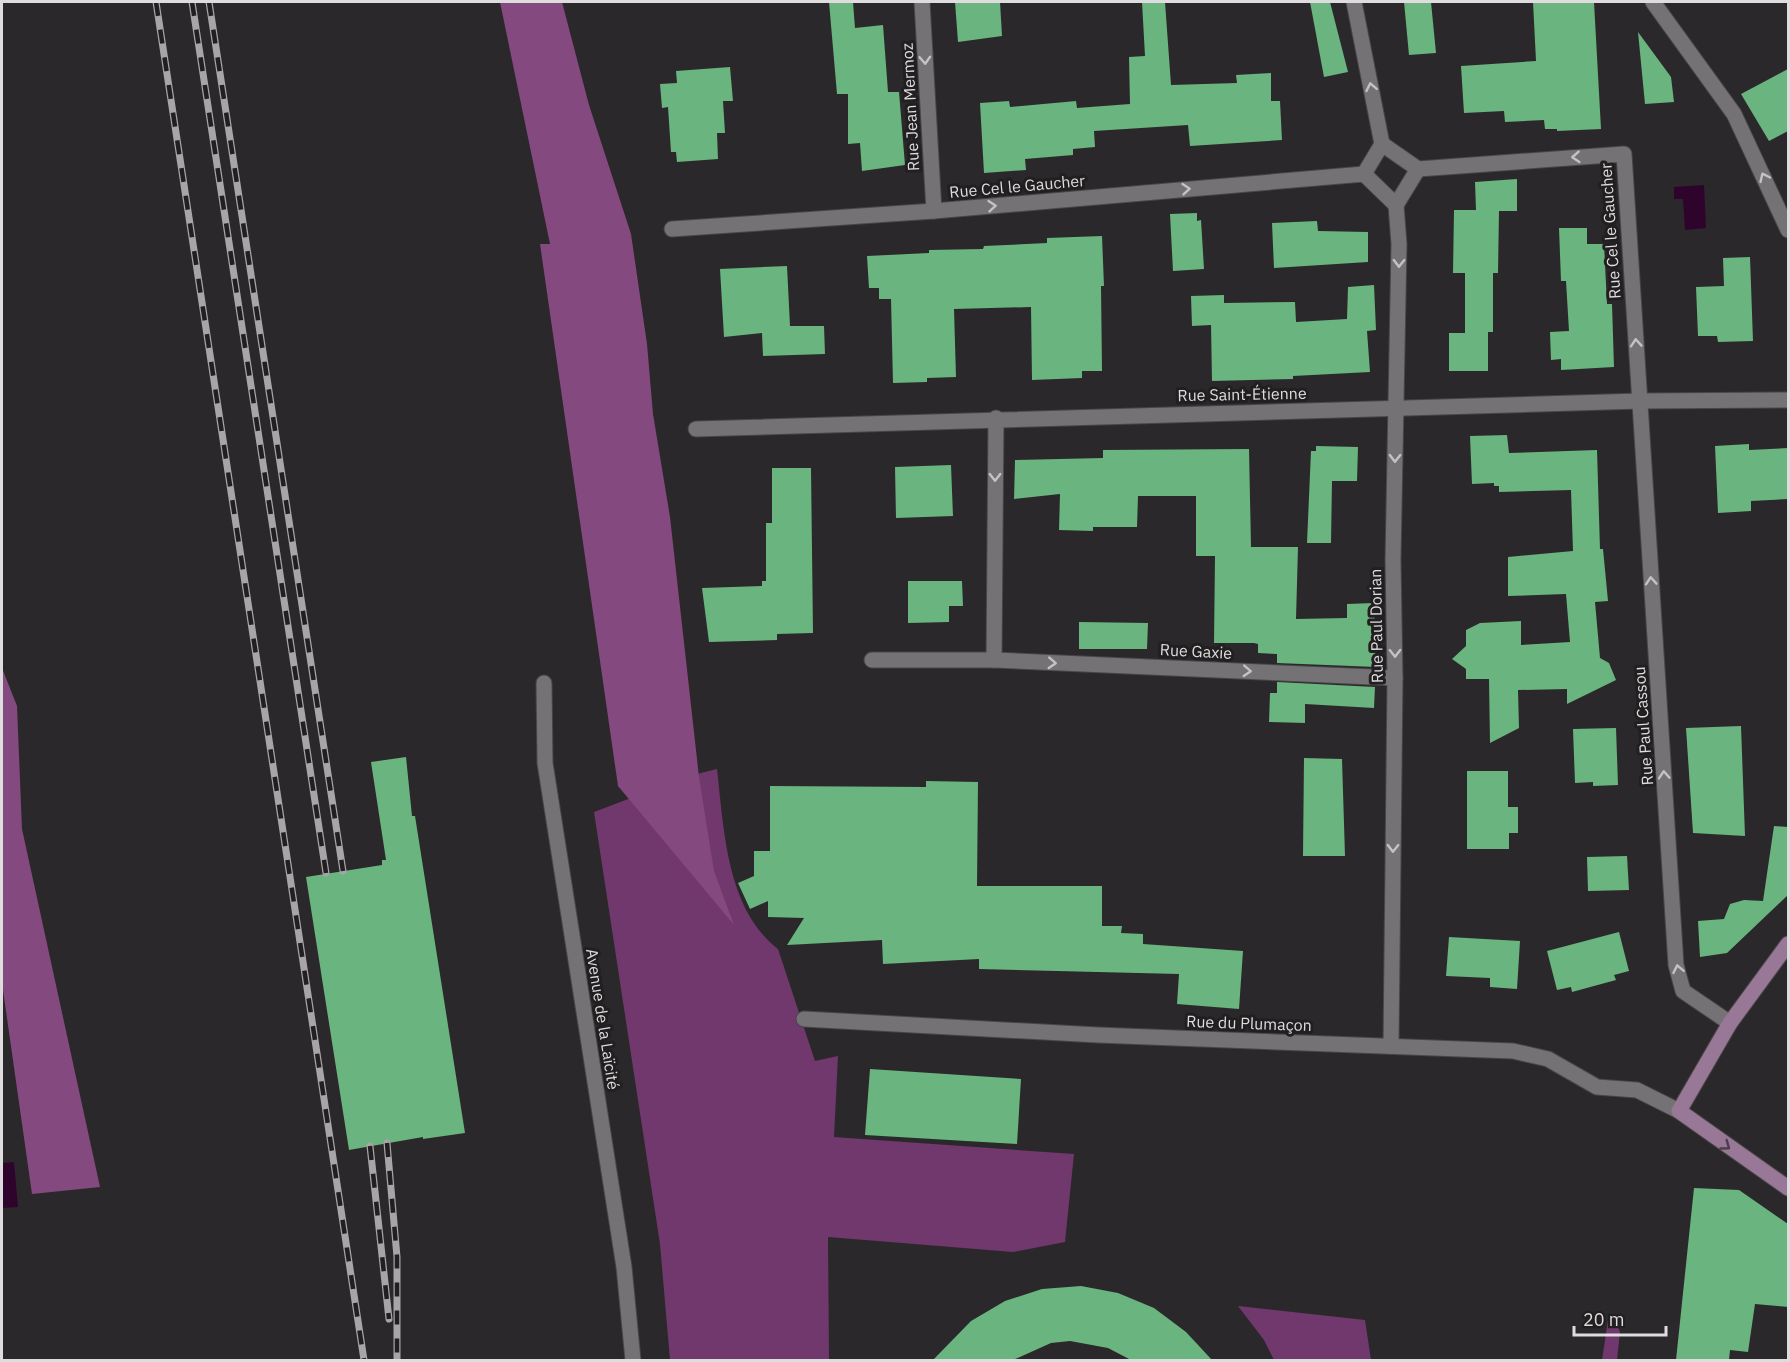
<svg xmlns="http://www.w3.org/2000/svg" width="1790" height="1362" font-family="'IBM Plex Sans',sans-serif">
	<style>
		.green { fill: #70386c }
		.forest { fill: #84497f }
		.water { fill: #2e042c }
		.building { fill: #69b47f }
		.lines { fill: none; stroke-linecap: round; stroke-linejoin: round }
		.street-casing { stroke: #494649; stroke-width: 17 }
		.secondary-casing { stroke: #494649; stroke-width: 17 }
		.street { stroke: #757275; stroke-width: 15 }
		.secondary { stroke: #987896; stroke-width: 15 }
		.rail-casing { stroke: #a8a5a8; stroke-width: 7 }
		.rail { stroke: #221f21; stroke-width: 4.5; stroke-dasharray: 14; stroke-linecap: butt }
		.oneway { stroke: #c4c2c4 }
		.oneway2 { stroke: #4b3e4a }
		.labels { text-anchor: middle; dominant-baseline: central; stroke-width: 6; stroke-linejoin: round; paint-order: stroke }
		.street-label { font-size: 16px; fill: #dedcde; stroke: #221f21 }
	</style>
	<rect width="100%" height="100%" fill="#2b282b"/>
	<g class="green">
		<path d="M717,769C724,829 726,909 778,949L815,1061L838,1056L834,1137L1074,1154L1065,1242L1013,1252L828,1237L829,1360H670L660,1244L594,812L689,776Z"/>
		<path d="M1238,1306L1365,1320L1371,1360H1274L1264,1340Z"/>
		<path d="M1608,1320L1616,1322L1620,1332L1617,1360H1602Z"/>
	</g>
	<g class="forest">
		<path d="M500,2H562L589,105L631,234L647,344L653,414L670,517L699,777L714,871L734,925L618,786L540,244H550Z"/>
		<path d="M2,668L17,706L22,829L100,1187L32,1194L2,983Z"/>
	</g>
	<g class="water">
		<path d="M1704,185L1706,228L1685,230L1683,199H1674V187Z"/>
		<path d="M14,1162L18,1207L2,1208V1163Z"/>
	</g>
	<g class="building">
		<path d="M829,2H853L855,28L883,25L888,92H899L905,165L862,171L860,143L848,144V94H837Z"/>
		<path d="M955,2H1000L1002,36L958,42Z"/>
		<path d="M1142,2H1165L1171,85L1237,83L1236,75L1271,73V101H1280L1282,140L1190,146L1188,125L1094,131L1095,147L1073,149V155L1025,159L1026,170L984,173L980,103L1009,101L1010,107L1076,101L1077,108L1130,104L1129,57L1145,56Z"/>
		<path d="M1310,2H1330L1348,72L1324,77Z"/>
		<path d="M1404,2H1431L1436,53L1409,55Z"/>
		<path d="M1533,2H1594L1601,129L1557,131V129H1545L1544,120L1505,122L1504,111L1464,113L1461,66L1536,61Z"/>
		<path d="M1638,32L1671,77L1674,102L1645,104Z"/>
		<path d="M730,67L733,101H723L725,133H717L718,159L677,162L676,152H671L668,107L662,108L660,84L677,83L676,71Z"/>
		<path d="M1788,69V131L1769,141L1741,94Z"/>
		<path d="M1517,179V211H1499L1498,273H1493V332H1488V371H1449V333H1465V273H1453L1454,210H1476L1475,182Z"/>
		<path d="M1197,213V221L1201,220L1204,269L1173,271L1170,214Z"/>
		<path d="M1317,221L1318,231L1368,232V262L1274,268L1272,223Z"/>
		<path d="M1559,228H1587V244H1604L1607,304H1612L1614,367L1561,370V359L1551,360L1550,332L1569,331L1566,281H1561Z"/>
		<path d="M1102,236L1104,286H1101L1102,371H1082V378L1032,380L1031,307L954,309L956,377L927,378V382L893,383L891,299H879V288H869L867,256L929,253V250L983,249L984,246L1047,243V238Z"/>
		<path d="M1750,257L1753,341L1718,342L1717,336H1698L1696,287L1724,286L1723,258Z"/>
		<path d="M787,266L790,326H824L825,354L763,356L762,333L724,337L720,269Z"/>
		<path d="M1374,285L1376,330L1367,331L1370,372L1293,376V379L1212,381L1211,325L1192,326L1191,296L1224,295V303L1295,302L1296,322L1347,319L1348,287Z"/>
		<path d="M1507,435L1509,453L1597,450L1600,549H1603L1608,601L1595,602L1600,658L1609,663L1616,680L1567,704V689L1518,690L1519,728L1490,743L1489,679H1466V669L1452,659L1466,646V630L1480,623L1521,621V645L1570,642L1566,594L1508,596V557L1573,551L1571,490L1499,492V486H1494V483L1472,484L1470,436Z"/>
		<path d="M1749,444V450L1788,448V499L1751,501V511L1718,513L1715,446Z"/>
		<path d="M1316,446L1358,447L1357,481H1332L1331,543H1307L1311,451H1316Z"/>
		<path d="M1249,449L1251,547H1298L1296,619L1347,618V604L1374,603L1376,667L1277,663V654L1258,653V644L1254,643H1214L1215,556H1196V496H1138L1137,527H1093V531L1059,530L1060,494L1014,499L1015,460L1103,458V450Z"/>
		<path d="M951,465L953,516L896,518L895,467Z"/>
		<path d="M772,468H811L813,633L777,634V640L709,642L702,588L762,586V581H766V523H772Z"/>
		<path d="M908,581H962L963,606H949V622L908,623Z"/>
		<path d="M1079,622L1148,623L1147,649H1079Z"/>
		<path d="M1277,682L1375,687L1374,708L1305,704V723L1269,722L1270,693H1277Z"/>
		<path d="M1741,726L1745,836L1693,833L1686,728Z"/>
		<path d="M1616,728L1618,785L1593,786V782L1575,783L1573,729Z"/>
		<path d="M406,757L412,816H415L465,1133L423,1139V1137L349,1150L306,877L382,865V860H386L371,762Z"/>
		<path d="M1304,758L1342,759L1345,856H1303Z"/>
		<path d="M1467,771H1508V807H1518V833H1509V849H1467Z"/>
		<path d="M926,781L978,782L977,886H1102V926H1122L1121,933L1143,934V944L1243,951L1239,1009L1177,1004L1179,974L979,969V959L883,964L882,940L787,945L804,918L768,917V901L750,909L738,883L754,876V851H770V786L926,787Z"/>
		<path d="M1774,826L1788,827V895L1727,953L1700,957L1698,921L1724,919L1730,904L1744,900L1763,901Z"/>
		<path d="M1627,856L1629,890L1588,891L1587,857Z"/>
		<path d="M1619,932L1629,971L1614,975L1616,980L1572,992L1571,987L1557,990L1547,951Z"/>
		<path d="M1449,937L1520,941L1517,989L1490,987V978L1446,976Z"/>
		<path d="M870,1069L1021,1079L1017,1144L865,1135Z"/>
		<path d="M1694,1188L1739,1190L1788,1224V1307L1755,1304L1748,1352L1730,1350L1729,1360H1676Z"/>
		<path d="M1081,1286L1118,1293L1154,1308L1186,1332L1212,1360H1131L1108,1348L1070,1341L1051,1343L1013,1360H933L971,1321L1005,1301L1042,1289Z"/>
	</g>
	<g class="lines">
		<defs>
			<g id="street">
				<path d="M922,2L934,211"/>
				<path d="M1354,2L1382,144"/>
				<path d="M1653,2L1734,114L1788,230"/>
				<path d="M1382,144L1418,169L1624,154L1676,965L1683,991L1730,1023"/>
				<path d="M1364,174L1382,144"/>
				<path d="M1396,205L1418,169"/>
				<path d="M672,229L934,211L1364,174L1396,205"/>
				<path d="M696,429L1640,401L1788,400"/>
				<path d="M872,660H994L1395,678"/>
				<path d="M994,660L996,418"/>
				<path d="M544,683L545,763L624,1267L633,1360"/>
				<path d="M804,1019L1098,1035L1513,1051L1548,1059L1597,1087L1637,1090L1679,1111"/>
				<path d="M1391,1046L1395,678L1393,560L1399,244L1396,205"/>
			</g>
			<path id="secondary" d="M1788,944L1730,1023L1679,1111L1788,1188"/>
		</defs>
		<use href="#street" class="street-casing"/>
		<use href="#secondary" class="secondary-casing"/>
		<use href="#street" class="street"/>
		<use href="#secondary" class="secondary"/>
		<defs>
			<g id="rail">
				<path d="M156,2L364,1360"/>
				<path d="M192,2L326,873"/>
				<path d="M209,2L343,871"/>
				<path d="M387,1143L397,1257V1360"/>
				<path d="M370,1146L389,1319"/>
			</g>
		</defs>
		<use href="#rail" class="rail-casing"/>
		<use href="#rail" class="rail"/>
	</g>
	<defs><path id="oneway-chevron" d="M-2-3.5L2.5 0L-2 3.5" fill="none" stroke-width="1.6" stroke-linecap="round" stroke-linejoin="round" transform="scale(1.5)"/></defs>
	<g class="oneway">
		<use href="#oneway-chevron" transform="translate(925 60) rotate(87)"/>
		<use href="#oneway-chevron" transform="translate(1371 87) rotate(-101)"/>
		<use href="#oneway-chevron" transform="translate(1576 157) rotate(176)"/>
		<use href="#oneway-chevron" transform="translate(1764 177) rotate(-115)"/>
		<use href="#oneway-chevron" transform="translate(1186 189) rotate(-5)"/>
		<use href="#oneway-chevron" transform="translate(992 206) rotate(-5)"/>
		<use href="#oneway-chevron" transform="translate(1399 263) rotate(91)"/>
		<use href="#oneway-chevron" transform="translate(1636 343) rotate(-94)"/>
		<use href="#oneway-chevron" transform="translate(1395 458) rotate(91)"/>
		<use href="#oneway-chevron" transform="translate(995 477) rotate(90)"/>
		<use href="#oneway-chevron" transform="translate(1651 581) rotate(-94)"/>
		<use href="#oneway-chevron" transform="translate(1395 653) rotate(89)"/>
		<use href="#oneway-chevron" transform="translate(1052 663) rotate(3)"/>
		<use href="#oneway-chevron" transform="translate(1247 671) rotate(3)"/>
		<use href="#oneway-chevron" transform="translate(1664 775) rotate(-94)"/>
		<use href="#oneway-chevron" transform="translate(1393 848) rotate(91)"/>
		<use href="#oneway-chevron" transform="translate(1678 969) rotate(-101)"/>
	</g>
	<use class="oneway2" href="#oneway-chevron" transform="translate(1726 1146) rotate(36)"/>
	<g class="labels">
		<g class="street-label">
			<text transform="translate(910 107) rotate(-93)">Rue Jean Mermoz</text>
			<text transform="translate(1017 186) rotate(-5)">Rue Cel le Gaucher</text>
			<text transform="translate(1610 231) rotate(-94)">Rue Cel le Gaucher</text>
			<text transform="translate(1242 394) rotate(-1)">Rue Saint-Étienne</text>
			<text transform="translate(1376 626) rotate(-91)">Rue Paul Dorian</text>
			<text transform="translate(1196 651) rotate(3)">Rue Gaxie</text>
			<text transform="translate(1643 726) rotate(-94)">Rue Paul Cassou</text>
			<text transform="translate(603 1019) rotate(81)">Avenue de la Laïcité</text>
			<text transform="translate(1249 1023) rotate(2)">Rue du Plumaçon</text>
		</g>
	</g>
	<rect width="1790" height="1362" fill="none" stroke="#dedcde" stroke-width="6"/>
	<path d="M1574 1326v9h92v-9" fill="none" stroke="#dedcde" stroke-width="3"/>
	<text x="1583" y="1326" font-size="18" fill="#dedcde" stroke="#221f21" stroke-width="4.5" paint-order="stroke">20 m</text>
</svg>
